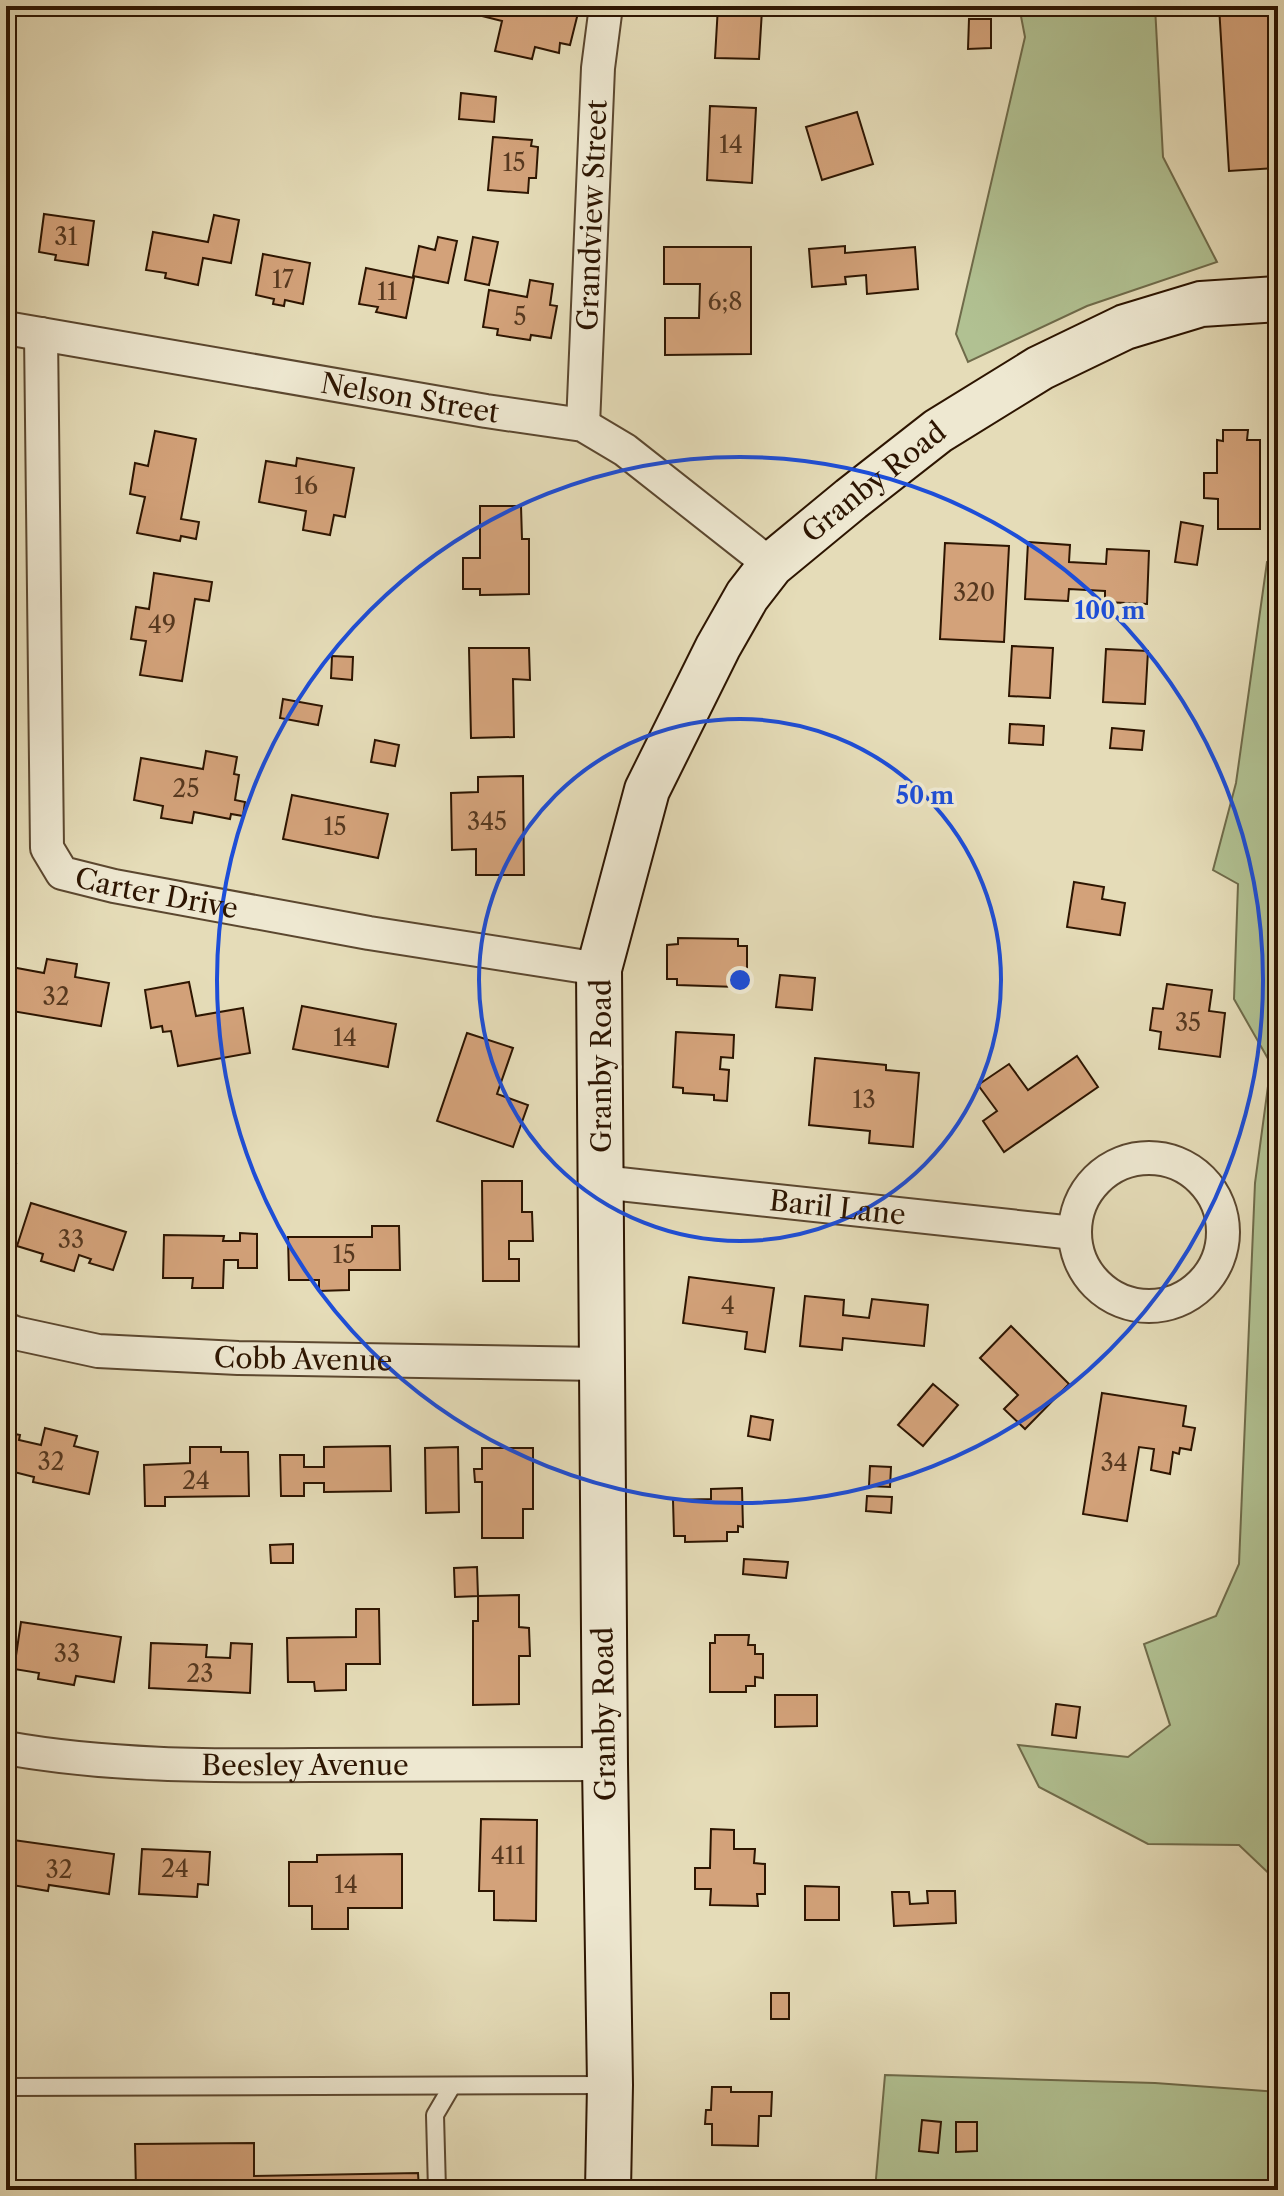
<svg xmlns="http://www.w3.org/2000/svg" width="1284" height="2196" font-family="'Libre Caslon Text',serif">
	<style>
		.green { fill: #b1c192; stroke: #6f6b4a; stroke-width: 2 }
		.building { fill: #d3a27a; stroke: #2d1501; stroke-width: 2 }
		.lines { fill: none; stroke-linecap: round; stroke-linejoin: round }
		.lane-casing { stroke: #5b472f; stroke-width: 20 }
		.street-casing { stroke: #5b472f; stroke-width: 36 }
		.secondary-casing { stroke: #2d1501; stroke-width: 48 }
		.lane { stroke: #eee8d1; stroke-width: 16 }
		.street { stroke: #eee8d1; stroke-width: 32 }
		.secondary { stroke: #eee8d1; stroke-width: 44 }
		.ring { fill: none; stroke: #1d4ed8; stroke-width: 4 }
		.labels { text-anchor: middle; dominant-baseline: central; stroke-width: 7; stroke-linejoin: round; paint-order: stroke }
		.number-label { font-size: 24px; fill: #56381f }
		.street-label { font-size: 28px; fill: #2d1501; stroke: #eee8d1 }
		.centre { fill: #1d4ed8; stroke: #eee8d1; stroke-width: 4 }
		.ring-label { font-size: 24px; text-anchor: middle; font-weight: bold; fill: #1d4ed8; stroke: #eee8d1; stroke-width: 7; stroke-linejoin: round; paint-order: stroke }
	</style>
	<rect width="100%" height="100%" fill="#e5dcb8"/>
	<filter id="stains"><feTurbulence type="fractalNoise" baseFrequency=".0025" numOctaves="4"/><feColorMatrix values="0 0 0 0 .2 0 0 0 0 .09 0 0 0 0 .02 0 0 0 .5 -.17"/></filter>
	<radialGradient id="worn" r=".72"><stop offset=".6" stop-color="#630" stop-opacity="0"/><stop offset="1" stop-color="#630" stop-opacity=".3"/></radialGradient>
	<g class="green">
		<path d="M1019,6H1155L1163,157L1217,262L1087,306L968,362L956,334L1025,37Z"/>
		<path d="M1278,558V1882L1239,1845L1148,1844L1039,1787L1018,1745L1128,1757L1170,1725L1144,1644L1216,1616L1239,1564L1255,1183L1271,1064L1234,999L1238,884L1213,870L1236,783L1267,562Z"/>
		<path d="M885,2075L1155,2083L1278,2092V2190H875Z"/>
	</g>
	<g class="building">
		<path d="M480,6H550L578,13L570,45L560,43L559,53L535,47L532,59L495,51L502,21L478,15Z"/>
		<path d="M718,6H779V11L762,10L759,59L715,58Z"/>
		<path d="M1219,6H1277L1278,168L1229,171Z"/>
		<path d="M969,19H991V48L968,49Z"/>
		<path d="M461,93L496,97L494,122L459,119Z"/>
		<path d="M710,106L756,108L752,183L707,180Z"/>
		<path d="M857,112L873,164L822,180L806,127Z"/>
		<path d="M493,137L532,140L531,146L538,147L536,178H529L528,193L488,190Z"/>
		<path d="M44,214L94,221L88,265L55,260L56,255L39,252Z"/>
		<path d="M214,215L239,220L231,263L203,258L198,285L165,278L166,273L146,270L153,232L208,242Z"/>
		<path d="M438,237L457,241L448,283L413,276L419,246L435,250Z"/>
		<path d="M473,237L498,242L489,285L465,280Z"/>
		<path d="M845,246V253L915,247L918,289L867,294L866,275L845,277L846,284L812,287L809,249Z"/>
		<path d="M664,247H751V354L665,355V318H699L700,284H664Z"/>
		<path d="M263,254L310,263L303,304L285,300L284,306L273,304L274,299L256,295Z"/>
		<path d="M366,268L414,278L406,318L376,312L378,307L359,304Z"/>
		<path d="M530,280L553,284L550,305L557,306L551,338L531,335L530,340L497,335L498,329L483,327L489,290L527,297Z"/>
		<path d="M1223,430H1248L1247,440H1260V529H1218V499L1204,498V473H1217V440L1223,441Z"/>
		<path d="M155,431L196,439L181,519L199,522L196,539L181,536L180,541L137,533L145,497L130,494L135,463L148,466Z"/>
		<path d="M297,458L354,468L345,517L334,515L330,535L303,530L306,511L259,502L266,461L296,466Z"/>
		<path d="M480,506H521L522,539H529V594L480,595V589H463V558H480Z"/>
		<path d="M1181,522L1203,526L1197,565L1175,562Z"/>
		<path d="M1028,542L1070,545L1069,562L1106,564L1107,549L1149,551L1147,604L1105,602V591L1069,589L1068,601L1025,599Z"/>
		<path d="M945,543L1009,546L1004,642L940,639Z"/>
		<path d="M154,573L212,582L209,601L195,599L182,681L140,675L146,641L131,639L136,607L149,609Z"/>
		<path d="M1012,646L1053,648L1050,698L1009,696Z"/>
		<path d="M469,648H529L530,680L513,679L514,737L471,738Z"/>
		<path d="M1106,649L1148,651L1145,704L1103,702Z"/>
		<path d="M332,656L353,657L352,680L331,678Z"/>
		<path d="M283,699L322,706L318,725L280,718Z"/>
		<path d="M1010,724L1044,726L1043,745L1009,743Z"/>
		<path d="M1112,728L1144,731L1142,750L1110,748Z"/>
		<path d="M375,740L399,745L395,766L371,762Z"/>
		<path d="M206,751L237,757L234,774L239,775L235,800L245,802L243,816L231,814L230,819L194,812L192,823L161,818L163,806L134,800L141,758L203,769Z"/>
		<path d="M523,776L524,875H476V849L452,850L451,793L478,792V777Z"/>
		<path d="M292,795L388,814L378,858L283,839Z"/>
		<path d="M1074,882L1104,887L1102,899L1125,903L1120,935L1067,927Z"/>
		<path d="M678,938L738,939V946H747V973H738L737,987L677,985V979H667V945L678,944Z"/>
		<path d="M47,959L77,964L75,977L109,983L101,1026L6,1010V966L44,973Z"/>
		<path d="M780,975L815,978L812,1010L776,1007Z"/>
		<path d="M189,982L196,1016L243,1008L250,1053L178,1066L171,1031L163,1032L162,1026L151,1028L145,990Z"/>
		<path d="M1167,984L1212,990L1209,1011L1225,1013L1220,1057L1159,1049L1161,1032L1150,1030L1153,1008L1163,1009Z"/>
		<path d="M302,1006L396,1024L388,1067L293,1049Z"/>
		<path d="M676,1032L734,1035L733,1058L721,1057L720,1069L729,1070L727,1101L714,1100V1095L683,1093V1088L673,1087Z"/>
		<path d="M467,1033L513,1048L497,1094L528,1105L513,1147L437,1121Z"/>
		<path d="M1077,1056L1098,1087L1004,1152L983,1121L997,1111L978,1085L1009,1064L1028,1090Z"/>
		<path d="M815,1058L886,1065V1070L919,1073L913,1147L869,1143L870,1131L809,1125Z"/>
		<path d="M6,1161L16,1164L6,1198Z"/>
		<path d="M482,1181H522V1212H532L533,1241H509V1259H519V1281H483Z"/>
		<path d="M31,1203L126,1232L113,1270L89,1263L91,1259L79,1255L74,1271L41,1261L43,1254L17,1246Z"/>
		<path d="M372,1226H399L400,1270H349V1290L319,1291V1280H289L288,1237H372Z"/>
		<path d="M240,1233L257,1234V1268H238V1260H224L223,1288H192L193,1278H163L164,1235L224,1236L223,1241H240Z"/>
		<path d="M689,1277L774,1288L765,1352L745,1349L747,1332L683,1323Z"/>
		<path d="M805,1296L844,1300L843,1315L869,1318L872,1299L928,1305L924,1346L843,1338L842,1350L800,1346Z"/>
		<path d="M1011,1326L1069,1384L1025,1429L1004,1409L1018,1395L980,1358Z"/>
		<path d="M933,1384L958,1405L923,1446L898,1425Z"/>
		<path d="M1102,1393L1186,1406L1183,1426L1195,1428L1191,1450L1180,1448L1179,1454L1173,1452L1170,1474L1151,1470L1154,1449L1139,1447L1127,1521L1083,1514Z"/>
		<path d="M751,1416L773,1420L770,1440L748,1436Z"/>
		<path d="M45,1428L77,1436L74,1446L98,1452L89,1494L33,1482L34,1477L6,1470V1432L20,1435L19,1440L41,1445Z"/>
		<path d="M390,1446L391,1491L324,1492V1483H304V1496H281L280,1455H304V1467H324V1447Z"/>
		<path d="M190,1447H221V1452H248L249,1496L165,1497V1506H145L144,1465L190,1463Z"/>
		<path d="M458,1447L459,1512L426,1513L425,1448Z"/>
		<path d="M482,1448H533V1509H523V1538H482V1482H475L474,1469H482Z"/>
		<path d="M870,1466L891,1467L890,1487L869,1486Z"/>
		<path d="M742,1488L743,1527L738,1526V1532H727V1541L685,1542V1536H674L673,1500L711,1499V1489Z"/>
		<path d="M867,1496L892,1497L891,1513L866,1511Z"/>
		<path d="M293,1544V1563H271L270,1545Z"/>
		<path d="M744,1559L788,1562L786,1578L743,1574Z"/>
		<path d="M477,1567L478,1596L455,1597L454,1568Z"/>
		<path d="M519,1595V1627L529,1628L530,1656H519V1704L473,1705V1621H478V1596Z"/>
		<path d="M356,1609H379L380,1664H346V1690L315,1691L314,1682H288L287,1638L356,1637Z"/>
		<path d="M21,1622L121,1637L114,1682L76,1676L74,1685L38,1679L39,1673L14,1669Z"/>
		<path d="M715,1635H749L748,1645H755V1654H763V1678L755,1677V1686H746V1692H710V1643H715Z"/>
		<path d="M151,1643L207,1645L206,1657L230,1658L231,1643L252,1644L250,1693L149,1688Z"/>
		<path d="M775,1695H817V1726L775,1727Z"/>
		<path d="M1056,1704L1080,1707L1076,1738L1052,1735Z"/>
		<path d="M481,1819L537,1820L536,1921L494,1920V1891H479Z"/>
		<path d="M711,1829L734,1830V1849H755L754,1863L765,1864V1894H757L758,1906L710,1905L711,1889H695V1868H710Z"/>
		<path d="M6,1839L114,1854L109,1894L49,1885L48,1891L6,1884Z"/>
		<path d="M142,1849L210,1852L208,1885L198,1884L197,1897L139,1894Z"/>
		<path d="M402,1854V1908H348V1929H312V1906H289V1862H317V1855Z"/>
		<path d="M805,1886L839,1887V1920H805Z"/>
		<path d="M927,1891H955L956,1923L894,1926L892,1892H909L910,1904L928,1903Z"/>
		<rect x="771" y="1993" width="18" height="26"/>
		<path d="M712,2087H731V2092H772L771,2116H759L758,2146L712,2145V2124H705L706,2110H711Z"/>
		<path d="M922,2120L941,2122L938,2153L919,2151Z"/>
		<path d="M956,2122H977V2151L956,2152Z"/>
		<path d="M254,2143V2176L418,2173L419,2190H136L135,2144Z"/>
	</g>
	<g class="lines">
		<defs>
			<g id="lane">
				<path d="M6,2087L609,2085"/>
				<path d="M6,2189V2190"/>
				<path d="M437,2190L435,2115L452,2086"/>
			</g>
			<g id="street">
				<path id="s1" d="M6,328L486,411L583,425L625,450L771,565"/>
				<path id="s2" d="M41,334L47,848L62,873L114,886L369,933L599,969"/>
				<path id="s3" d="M583,425L598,68L606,6"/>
				<circle cx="1149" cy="1232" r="74"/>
				<path id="s4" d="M601,1182L1074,1233"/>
				<path id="s5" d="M6,1329L15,1333L98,1351L238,1358L601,1364"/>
				<path id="s6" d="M6,1748C106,1766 210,1766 311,1765C409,1765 507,1765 605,1764"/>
			</g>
			<g id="secondary">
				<path id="s7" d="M608,2190L610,2085L605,1764L599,969L647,790L718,647L747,596L771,565L851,499L938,431L1040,368L1125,327L1201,304L1278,299"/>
			</g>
		</defs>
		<use href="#lane" class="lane-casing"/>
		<use href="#street" class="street-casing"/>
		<use href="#secondary" class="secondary-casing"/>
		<use href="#lane" class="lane"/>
		<use href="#street" class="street"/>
		<use href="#secondary" class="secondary"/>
	</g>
	<g class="ring">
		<circle cx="740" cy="980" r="261"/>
		<circle cx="740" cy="980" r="523"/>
	</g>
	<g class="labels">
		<g class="number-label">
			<text x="731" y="144">14</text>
			<text x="514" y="162">15</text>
			<text x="66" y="236">31</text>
			<text x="283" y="279">17</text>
			<text x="387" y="291">11</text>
			<text x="725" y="301">6;8</text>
			<text x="520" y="316">5</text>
			<text x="306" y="485">16</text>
			<text x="974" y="592">320</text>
			<text x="162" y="624">49</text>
			<text x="186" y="788">25</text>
			<text x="487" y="821">345</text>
			<text x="335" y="826">15</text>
			<text x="56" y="996">32</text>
			<text x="1188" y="1022">35</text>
			<text x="345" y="1037">14</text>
			<text x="864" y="1099">13</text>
			<text x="71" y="1239">33</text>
			<text x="344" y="1254">15</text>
			<text x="728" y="1305">4</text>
			<text x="51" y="1461">32</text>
			<text x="1114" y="1462">34</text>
			<text x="196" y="1480">24</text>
			<text x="67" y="1653">33</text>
			<text x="200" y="1673">23</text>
			<text x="508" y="1855">411</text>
			<text x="175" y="1868">24</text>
			<text x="59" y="1869">32</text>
			<text x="346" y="1884">14</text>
		</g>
		<g class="street-label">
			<text stroke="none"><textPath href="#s3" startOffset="210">Grandview Street</textPath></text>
			<text stroke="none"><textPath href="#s1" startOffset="410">Nelson Street</textPath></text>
			<text stroke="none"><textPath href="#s7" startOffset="1796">Granby Road</textPath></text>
			<text stroke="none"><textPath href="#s2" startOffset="640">Carter Drive</textPath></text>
			<text transform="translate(601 1066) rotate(-90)">Granby Road</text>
			<text stroke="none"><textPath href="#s4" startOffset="238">Baril Lane</textPath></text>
			<text stroke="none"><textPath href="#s5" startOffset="300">Cobb Avenue</textPath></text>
			<text transform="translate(604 1714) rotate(-91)">Granby Road</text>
			<text stroke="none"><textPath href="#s6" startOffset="300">Beesley Avenue</textPath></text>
		</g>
	</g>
	<circle cx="740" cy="980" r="12" class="centre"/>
	<g class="ring-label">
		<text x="1110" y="619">100 m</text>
		<text x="925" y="804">50 m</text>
	</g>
	<rect width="1284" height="2196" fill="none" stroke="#e5dcb8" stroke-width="32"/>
	<rect x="8" y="8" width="1268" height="2180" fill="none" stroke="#2d1501" stroke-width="4"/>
	<rect x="16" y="16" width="1252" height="2164" fill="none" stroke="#2d1501" stroke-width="2"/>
	<rect width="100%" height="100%" filter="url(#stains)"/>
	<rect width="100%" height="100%" fill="url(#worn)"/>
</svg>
